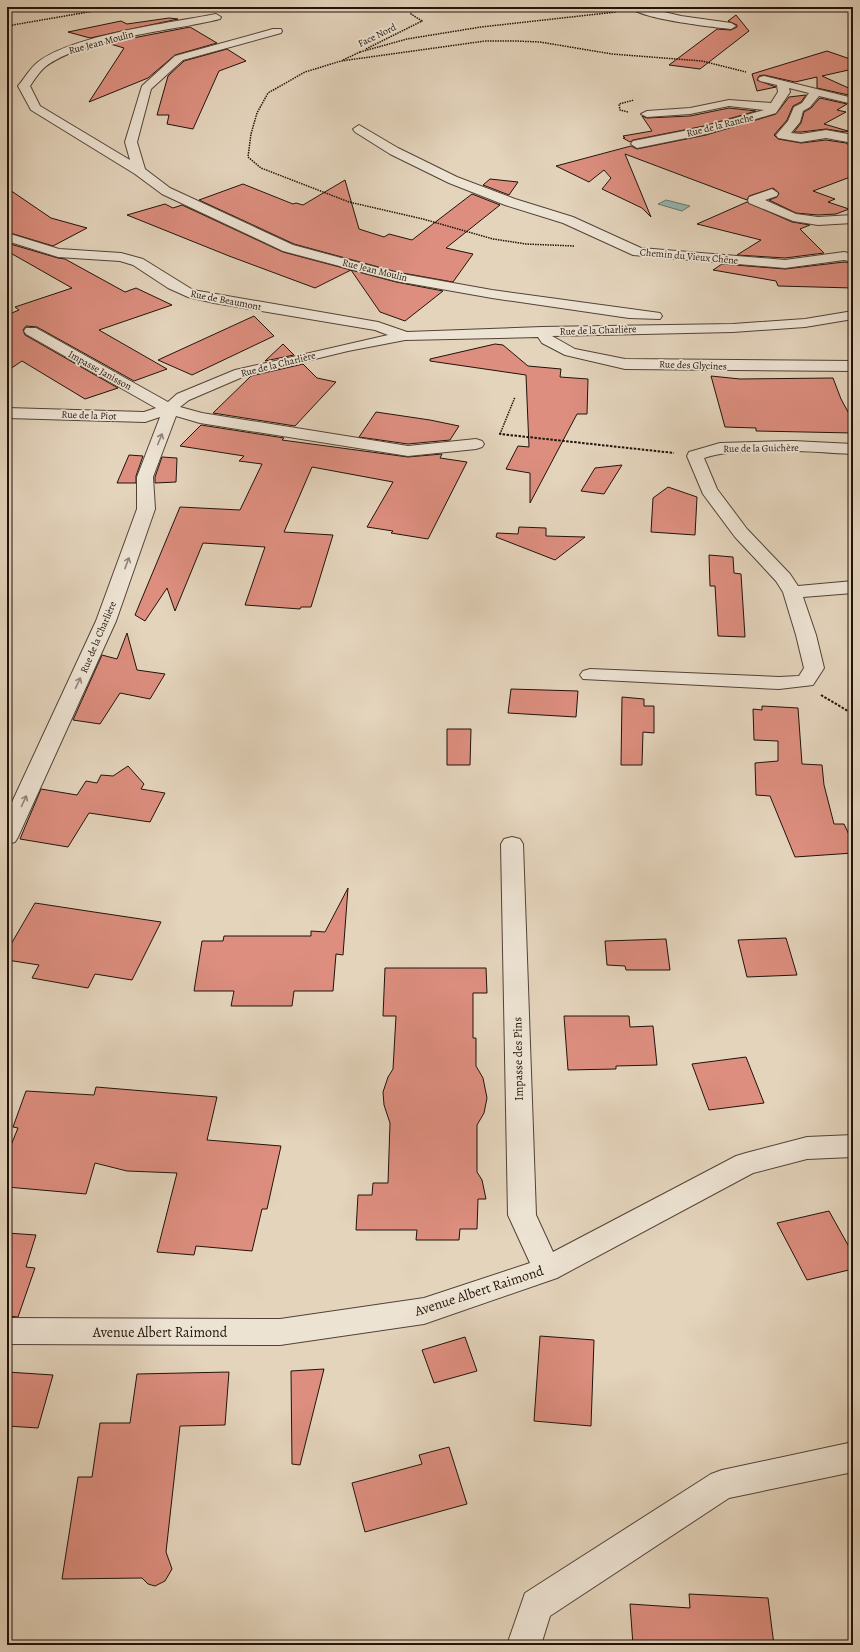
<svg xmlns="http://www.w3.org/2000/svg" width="860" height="1652" font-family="Alegreya,serif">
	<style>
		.water { fill: #95b8b0; stroke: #67766e }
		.building { fill: #dd8e7f; stroke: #21130a }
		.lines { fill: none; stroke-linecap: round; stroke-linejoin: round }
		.minor-casing { stroke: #524336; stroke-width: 2 }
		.path-far1 { stroke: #21130a; stroke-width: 1.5; stroke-dasharray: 1.5 1; stroke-linecap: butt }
		.path { stroke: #21130a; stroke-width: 2; stroke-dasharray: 2.5 1.5; stroke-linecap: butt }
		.minor { fill: #ede3d3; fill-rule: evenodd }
		.oneway { stroke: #918579 }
		.labels { text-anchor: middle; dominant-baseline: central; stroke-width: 3.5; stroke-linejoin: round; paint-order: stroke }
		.far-street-label { font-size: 10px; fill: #21130a; stroke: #ede3d3 }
		.street-label { font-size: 12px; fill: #21130a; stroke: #ede3d3 }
		.near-street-label { font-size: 14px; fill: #21130a; stroke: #ede3d3 }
	</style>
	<rect width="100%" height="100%" fill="#e4d4bc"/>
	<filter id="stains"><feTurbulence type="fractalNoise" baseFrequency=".005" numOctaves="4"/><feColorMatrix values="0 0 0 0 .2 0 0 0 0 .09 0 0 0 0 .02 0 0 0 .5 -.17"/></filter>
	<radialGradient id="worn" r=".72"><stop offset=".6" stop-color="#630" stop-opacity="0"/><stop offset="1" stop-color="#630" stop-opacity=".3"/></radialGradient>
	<path class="water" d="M666,200L690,206L682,211L658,204Z"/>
	<g class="building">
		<path d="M736,15L749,31L700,69L669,65L717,29L731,30L737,27V25L728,21Z"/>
		<path d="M169,18L178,19L90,38L68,32L121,21L127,24Z"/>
		<path d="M190,27L217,43L175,55L148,78L89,102L124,48L107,43Z"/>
		<path d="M227,49L246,61L219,71L193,129L167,124L169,115H157L168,76L184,61Z"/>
		<path d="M827,51L853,60V69L822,76L853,90V96L817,88V77L795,82L764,75L759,76L757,80L776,87L757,91L752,74Z"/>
		<path d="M806,95L801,102L793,106L787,120L774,135L778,139L801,143L826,140L846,143L853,148V176L813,191L835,199L828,202L849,209L836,214L818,215L796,213L769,200L777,197L779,193L773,188L749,196L747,200L625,154L651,217L642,208L602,189L611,178L604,170L589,182L556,166L631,146L637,149L706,135L776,114L789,97Z"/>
		<path d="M820,98L847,104L837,110L846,112L824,124L848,131L845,132L826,129L801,132H794L801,123L804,112L811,108Z"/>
		<path d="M729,108L756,111L704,126L633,140L630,142L623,138H625L623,136L652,131L642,116L647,118L690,116Z"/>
		<path d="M490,179L518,182L509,195L483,185Z"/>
		<path d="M345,180L359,229L384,237L389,234L412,240L472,194L500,205L446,248L473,254L453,282L397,272L294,244L199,200L243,184L293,204L296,203L303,205Z"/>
		<path d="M7,188L51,218L87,228L53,246L7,232Z"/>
		<path d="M747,202L792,222L810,225L800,229L824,253L785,258L737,255L761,240L697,224Z"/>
		<path d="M165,204L173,208L182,205L283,252L396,282L443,291L405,321L380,312L351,270L315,288L229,256L127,215Z"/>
		<path d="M7,243L58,258L65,259L125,292L136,288L172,305L99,330L167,369L134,381L37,327L26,326L23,330L25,335L118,388L85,399L22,361L7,371V315L19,310L15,307L72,288L7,251Z"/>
		<path d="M844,262L853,263V288L778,286L776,281L713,270L722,264L785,269Z"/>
		<path d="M254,316L274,336L192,375L158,360Z"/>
		<path d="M283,344L294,355L265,361Z"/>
		<path d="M495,344L503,345L528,366L561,369L560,377L588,379L587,414H577L530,503V473L506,469L518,446L529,447L526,375L430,361V359Z"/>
		<path d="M303,364L317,378L336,382L295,426L213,413L251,376Z"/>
		<path d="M711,376L740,379L833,378L841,399L853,421V433L756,431V428L725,427Z"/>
		<path d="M376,412L430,420L459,426L450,440L408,444L359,437Z"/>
		<path d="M201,425L284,438L282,440L408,457L442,454L440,458L467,462L428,539L391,533L393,531L367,527L393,482L312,467L284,532L333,535L311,607H301L300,609L245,605L265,547L203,543L175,611L167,588L145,621L135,615L180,507L240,510L262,464L239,461L244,456L180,446Z"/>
		<path d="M129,455L143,456L136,476V483H117Z"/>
		<path d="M162,457L177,458L176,482L155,483V477Z"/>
		<path d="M622,465L604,494L581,491L595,468Z"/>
		<path d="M668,487L697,497L695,535L651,532L653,498Z"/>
		<path d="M519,527L546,528V536L585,537L555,560L496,537L497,533L518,534Z"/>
		<path d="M709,555L733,557L734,573L741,574L745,637L718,636L715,586H710Z"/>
		<path d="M127,633L137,670L165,674L150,699L120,693L100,724L73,720L102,655L117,659Z"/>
		<path d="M511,689L578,691L576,717L508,713Z"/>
		<path d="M622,697L644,699V706H654V733L643,732L642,765H621Z"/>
		<path d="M762,706L798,708L802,764L822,765L824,785L834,824H844L853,843V853L795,857L770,796L756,795L755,763L778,761V741L754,740L753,709L762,710Z"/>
		<path d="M447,729H471L470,765H447Z"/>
		<path d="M128,766L144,784L141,789L165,793L150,822L89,813L68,847L20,839L41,789L77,795L86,781L97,783L101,775L113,776Z"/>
		<path d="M348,888L343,955L336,954L333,991H294L292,1006H231L234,991H194L202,941H223L224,936H311V931L325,932Z"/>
		<path d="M35,903L94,912L161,922L132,980L95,974L88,988L32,978L39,965L7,960V951Z"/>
		<path d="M786,938L797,975L747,977L738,940Z"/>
		<path d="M666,939L670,970H626L625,966L607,965L605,941Z"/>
		<path d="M385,968H486L487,993H473V1038H476V1066L483,1078L487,1098L484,1113L477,1125V1172L482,1180L486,1199H478L477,1229H460L459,1240H416L417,1230H356L358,1195H372L373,1183H388L390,1123L384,1105L383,1092L388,1077L393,1069L396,1016H383Z"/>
		<path d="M564,1016H629L630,1027L653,1026L657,1065L616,1066V1069L568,1070Z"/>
		<path d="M746,1057L764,1103L709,1110L692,1064Z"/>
		<path d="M96,1087L217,1097L207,1140L281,1146L267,1209H262L252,1251L196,1246L194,1255L157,1252L177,1173L127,1171L95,1163L86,1194L7,1187V1155L18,1128L13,1127L26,1091L94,1095Z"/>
		<path d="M829,1211L853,1254V1269L807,1280L777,1223Z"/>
		<path d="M7,1233L36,1235L26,1267L35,1268L18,1317L7,1316Z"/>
		<path d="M540,1336L594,1340L591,1426L534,1421Z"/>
		<path d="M465,1337L477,1371L434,1383L422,1350Z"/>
		<path d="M324,1369L300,1465L292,1464L291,1371Z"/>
		<path d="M7,1372L53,1375L38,1428L7,1426Z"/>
		<path d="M229,1372L225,1425L180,1426L166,1552L172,1569L165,1581L155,1586L148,1584L142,1578L62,1579L78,1477H92L100,1423H130L137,1374Z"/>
		<path d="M449,1447L467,1504L365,1532L352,1483L422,1464L419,1455Z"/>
		<path d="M689,1594L768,1598L774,1645H633L630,1604L690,1608Z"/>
	</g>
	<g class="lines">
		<defs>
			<g id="minor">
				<path d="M630,7H643L681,16L731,23L736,26L731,29C713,27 640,19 630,7Z"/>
				<path d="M216,14L221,17L220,19C173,31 82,38 45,67C39,72 34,80 30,86L40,106L130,160L125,142L142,86L175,56L273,29H281L282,31L281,33L183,60L151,89L137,142L145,169L170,188L293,245L397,273L492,290L660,313L662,316L660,319L629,318L492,298L396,281L283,251L162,194L135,174L31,110L18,86C24,79 30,68 38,62C73,35 170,23 216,14Z"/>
				<path d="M764,76L853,98V104L819,96L810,107L803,111L800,122L791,133L801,134L826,130L853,135V143L826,138L801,142L778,138L776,135L788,121L794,107L802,103L809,93L789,88L790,92L776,113L706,134L637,148L631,144L633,141L704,127L764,110L729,106L690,114L647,117L641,114L647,111L690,108L729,100L771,103L778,92L777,85L760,81L758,79L760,77Z"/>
				<path d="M359,125L398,148L457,177L515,199L573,217L641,248L785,260L844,252L853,254V262L844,260L785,268L633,255L563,223L505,205L449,183L390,154L355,132L353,129Z"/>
				<path d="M772,189L778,193L777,196L765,200L796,214L818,217L853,215V223L818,225L793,221L749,203L748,200L749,197Z"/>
				<path d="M7,233L59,249L121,253L143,259L193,290L378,322L407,332L542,327L733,324L805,319L853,311V319L805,327L733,332L552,336L575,349L625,359L853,361V371L625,369L565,355L542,343L538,337L405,340L348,351L245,376L189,400L180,407L202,413L408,446L476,439L482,441L484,444L482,447L476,449L408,456L200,423L176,416L153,477L155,509L116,621L18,837L15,842L7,844V813L96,621L137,509V477L160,417L145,422L7,418V408L144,412L156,408L26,334L24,331L26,328H36L168,402L177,394L235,370L388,335L375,330L214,303L188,297L168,288L133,265L120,261L58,257L7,241Z"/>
				<path d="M793,441L853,444V454C809,452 745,445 704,458L717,489L747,529L790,574L798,586L853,581V593L803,597L816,635L824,668L813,685L779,689L583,679L580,675L583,671L590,669L779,677L799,676L804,668L796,635L783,592L776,581L735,537L703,494L687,456L689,452L720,443Z"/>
				<path d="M512,837L520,839L523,844L536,1215L553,1252L736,1156L746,1153L807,1137L853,1135V1157L807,1159L753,1173L557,1278L424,1324L280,1345L7,1344V1318L280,1319L424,1298L530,1263L508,1215L501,844L504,839Z"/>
				<path d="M853,1442V1472L729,1498L550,1616L541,1645H507L525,1593L711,1474L722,1470Z"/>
			</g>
		</defs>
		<use href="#minor" class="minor-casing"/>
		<g class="path-far1">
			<path d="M7,8L10,7"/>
			<path d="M7,26L117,7"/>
			<path d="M366,49L422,21L411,14L410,7"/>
			<path d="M360,52L407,39L481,27L616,12"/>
			<path d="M343,60L360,52"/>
			<path d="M628,112L620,110L619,104L634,100"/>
			<path d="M574,246L526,244L493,239L423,219L349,202L261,168L248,157L251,134L257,113L268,93L305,72L341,61L485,41H515L540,42L612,54L702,61L746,72"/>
			<path d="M500,434L515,397"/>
		</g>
		<g class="path">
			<path d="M501,433L500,434L674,453"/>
			<path d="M821,695L853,714"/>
		</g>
		<use href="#minor" class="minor"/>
	</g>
	<defs><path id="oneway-shaft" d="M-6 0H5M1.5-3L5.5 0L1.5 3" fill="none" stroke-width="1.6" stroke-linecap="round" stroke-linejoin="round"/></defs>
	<g class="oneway">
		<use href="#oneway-shaft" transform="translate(160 439) rotate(-68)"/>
		<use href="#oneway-shaft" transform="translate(127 563) rotate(-70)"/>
		<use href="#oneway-shaft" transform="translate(78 683) rotate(-65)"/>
		<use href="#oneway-shaft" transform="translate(24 801) rotate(-65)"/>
	</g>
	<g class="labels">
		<g class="far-street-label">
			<text transform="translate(377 35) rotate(-26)">Face Nord</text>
			<text transform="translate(101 42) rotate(-15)">Rue Jean Moulin</text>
			<text transform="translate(720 125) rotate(-14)">Rue de la Ranche</text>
			<text transform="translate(689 256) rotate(5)">Chemin du Vieux Chêne</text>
			<text transform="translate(375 270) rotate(14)">Rue Jean Moulin</text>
			<text transform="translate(226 300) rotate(11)">Rue de Beaumont</text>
			<text transform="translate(598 330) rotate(-2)">Rue de la Charlière</text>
			<text transform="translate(278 364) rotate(-14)">Rue de la Charlière</text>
			<text transform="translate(693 365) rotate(2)">Rue des Glycines</text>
			<text transform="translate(100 370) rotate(29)">Impasse Janisson</text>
			<text transform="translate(89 415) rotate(2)">Rue de la Piot</text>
			<text transform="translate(761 448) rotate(-1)">Rue de la Guichère</text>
			<text transform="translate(98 637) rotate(-67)">Rue de la Charlière</text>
		</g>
		<g class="street-label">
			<text transform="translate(518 1059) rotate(-91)">Impasse des Pins</text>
		</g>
		<g class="near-street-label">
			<text transform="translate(479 1291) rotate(-18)">Avenue Albert Raimond</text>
			<text x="160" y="1332">Avenue Albert Raimond</text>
		</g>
	</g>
	<rect width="860" height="1652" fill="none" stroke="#e4d4bc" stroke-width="24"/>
	<rect x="8" y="8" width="844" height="1636" fill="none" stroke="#21130a" stroke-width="2"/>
	<rect x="12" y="12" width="836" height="1628" fill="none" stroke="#21130a"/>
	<rect width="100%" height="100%" filter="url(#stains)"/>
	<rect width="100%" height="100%" fill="url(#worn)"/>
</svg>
